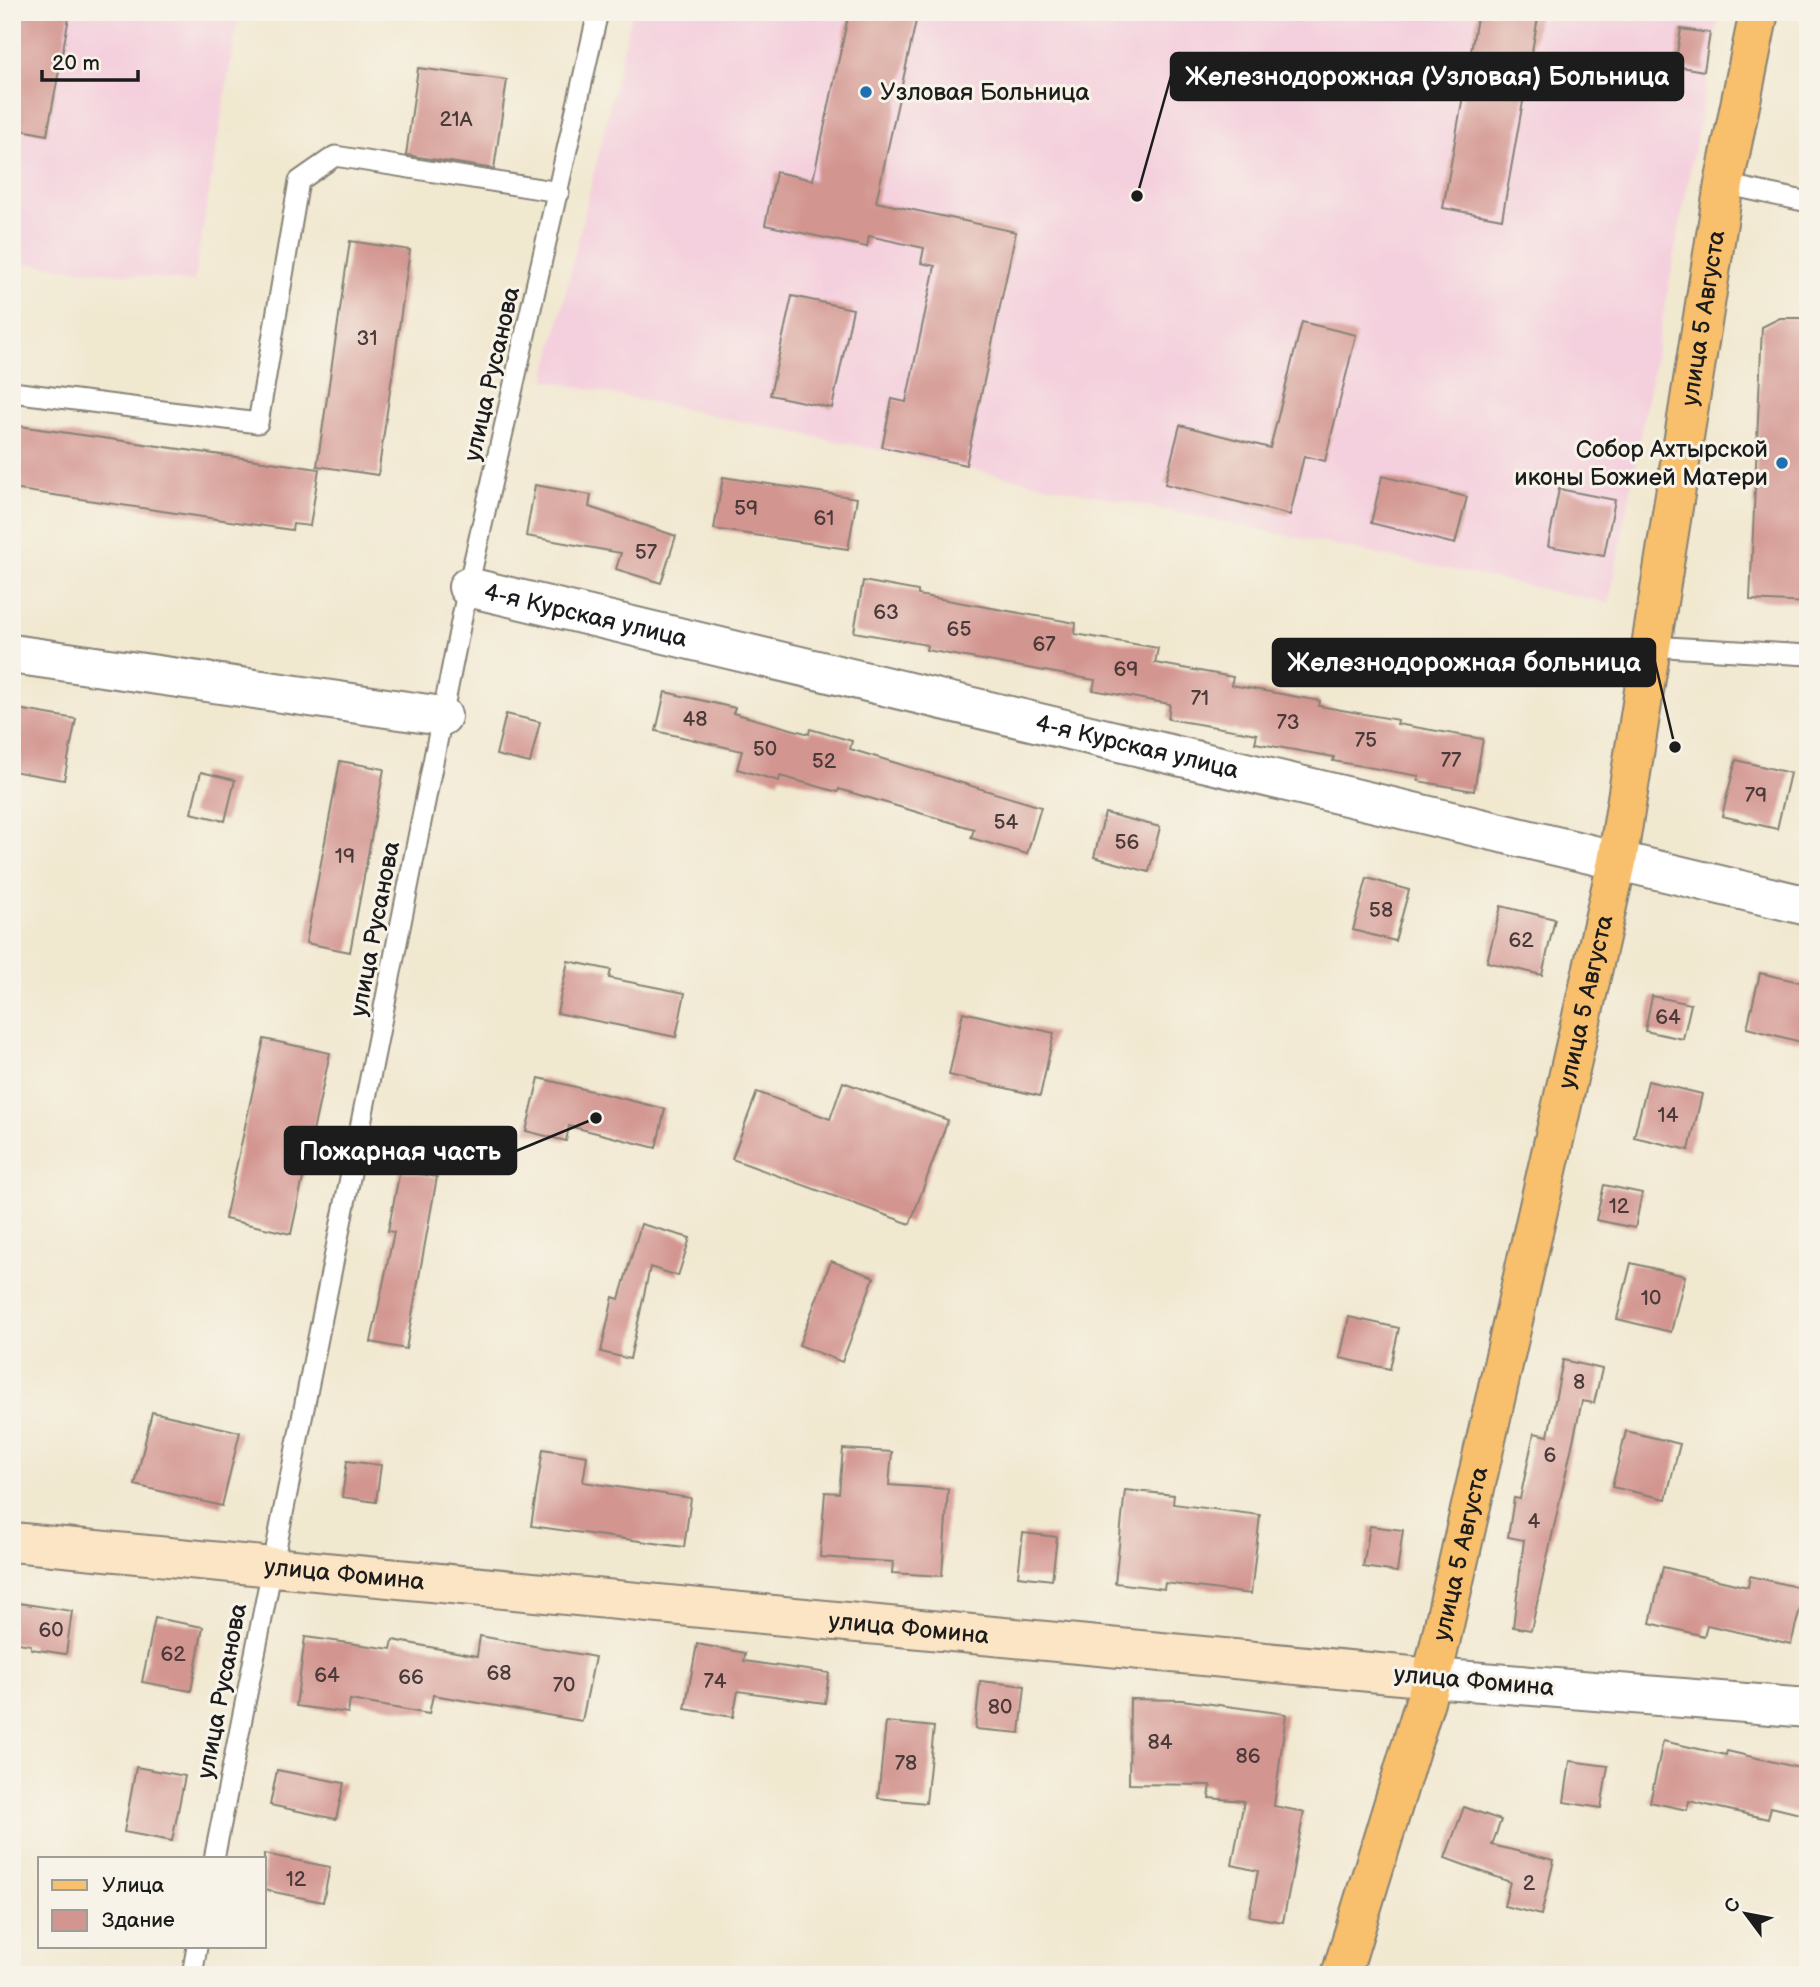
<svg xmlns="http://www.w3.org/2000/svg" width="1820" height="1987" font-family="'Balsamiq Sans',sans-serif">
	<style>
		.built { fill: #f4cfdd }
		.building { fill: #d39590 }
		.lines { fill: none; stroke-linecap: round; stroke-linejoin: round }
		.lane-casing { stroke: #868276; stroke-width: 23 }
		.street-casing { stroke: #868276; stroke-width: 42 }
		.secondary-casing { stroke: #868276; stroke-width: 42 }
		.primary-casing { stroke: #868276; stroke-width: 42 }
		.lane { stroke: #fff; stroke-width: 19 }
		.street { stroke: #fff; stroke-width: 38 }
		.secondary { stroke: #fce5c4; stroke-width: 38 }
		.primary { stroke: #f8bf6c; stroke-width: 38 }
		.poi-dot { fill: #1f6fb2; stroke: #f7f3e8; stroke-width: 2.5 }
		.labels { text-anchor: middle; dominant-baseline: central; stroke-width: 6; stroke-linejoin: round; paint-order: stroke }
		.number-label { font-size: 21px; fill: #4a3a39 }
		.poi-label { font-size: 24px; fill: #1c1c1c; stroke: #f7f3e8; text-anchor: start }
		.street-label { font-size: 24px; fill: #1c1c1c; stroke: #f7f3e8 }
		.leader { fill: none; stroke: #1c1c1c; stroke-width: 2.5 }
		.callout-dot { fill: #1c1c1c; stroke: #f7f3e8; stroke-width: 2.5 }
		.callout { fill: #1c1c1c; stroke: #1c1c1c; stroke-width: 2.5 }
		.callout-label { font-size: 26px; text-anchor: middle; font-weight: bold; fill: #fff }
	</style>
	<rect width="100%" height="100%" fill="#f7f3e8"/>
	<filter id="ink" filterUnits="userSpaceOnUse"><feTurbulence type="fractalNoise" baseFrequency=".0143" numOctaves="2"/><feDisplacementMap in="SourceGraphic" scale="14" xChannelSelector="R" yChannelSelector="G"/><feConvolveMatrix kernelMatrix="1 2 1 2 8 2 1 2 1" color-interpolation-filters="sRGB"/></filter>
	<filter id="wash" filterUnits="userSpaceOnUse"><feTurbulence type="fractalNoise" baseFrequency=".00686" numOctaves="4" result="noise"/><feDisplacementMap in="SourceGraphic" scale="28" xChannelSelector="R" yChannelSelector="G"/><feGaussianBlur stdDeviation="1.57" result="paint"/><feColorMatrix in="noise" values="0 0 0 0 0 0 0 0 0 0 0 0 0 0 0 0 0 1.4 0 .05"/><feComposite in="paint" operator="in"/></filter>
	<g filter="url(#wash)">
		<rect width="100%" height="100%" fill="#f1e8d0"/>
		<g class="built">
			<path d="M12,12H239L194,282L12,262Z"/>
			<path d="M632,12H1720L1609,603L545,380Z"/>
		</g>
		<g id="blocks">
			<g class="building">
				<path d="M12,12H70L47,135L12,128Z"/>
				<path d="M849,12H918L876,202L1016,232L966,465L882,447L892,399L906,402L935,266L921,263L924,248L869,236L867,247L765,225L776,172L813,180Z"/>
				<path d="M1478,12H1539L1502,219L1443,208Z"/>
				<path d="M1681,29L1710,33L1704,71L1675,66Z"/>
				<path d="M418,68L507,80L494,169L406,155Z"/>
				<path d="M350,241L410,250L378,475L317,466Z"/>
				<path d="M792,296L853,309L832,408L770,395Z"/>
				<path d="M1780,318H1808V603L1750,600L1762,327Z"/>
				<path d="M1302,322L1356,335L1325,461L1304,456L1290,515L1165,484L1180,425L1270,448Z"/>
				<path d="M12,425L319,469L310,526L293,524L292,530L12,489Z"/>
				<path d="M1382,476L1467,497L1455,544L1371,523Z"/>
				<path d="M723,477L857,498L848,549L714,529Z"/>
				<path d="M535,485L591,495L589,507L676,536L661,583L616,569L621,553L526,536Z"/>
				<path d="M1559,489L1615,500L1604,556L1548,546Z"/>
				<path d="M863,581L918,591V595L1076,623L1075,634L1158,648L1155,663L1233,677L1231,685L1320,701L1319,706L1398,720L1397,724L1483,739L1474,791L1418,781L1419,776L1333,761L1334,757L1255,743L1257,734L1168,719L1170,704L1093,690L1095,680L926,650L927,645L854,632Z"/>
				<path d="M665,692L735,708L733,713L809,734L810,729L852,741L850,749L1041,807L1027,854L971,838L974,829L839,789L838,792L780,776L779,781L737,769L742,751L656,731Z"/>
				<path d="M12,708L76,719L64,780L12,771Z"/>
				<path d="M506,714L540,722L530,763L496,755Z"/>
				<path d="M1736,760L1790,773L1777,829L1722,816Z"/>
				<path d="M340,761L384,769L350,952L306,943Z"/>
				<path d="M201,772L235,780L225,821L191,813Z"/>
				<path d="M1105,813L1160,827L1149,872L1094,857Z"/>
				<path d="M1367,878L1409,890L1395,941L1353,930Z"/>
				<path d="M1501,906L1555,919L1542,975L1487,962Z"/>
				<path d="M568,961L611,970L609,978L685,993L676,1037L557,1013Z"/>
				<path d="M1760,973L1808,984V1015L1801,1042L1747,1028Z"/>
				<path d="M1652,996L1691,1004L1683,1039L1645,1031Z"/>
				<path d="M963,1012L1054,1033L1040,1096L949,1075Z"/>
				<path d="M264,1039L330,1053L291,1234L225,1219Z"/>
				<path d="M539,1078L665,1109L656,1148L569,1126L566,1141L526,1131Z"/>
				<path d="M1648,1081L1702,1094L1689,1150L1634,1137Z"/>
				<path d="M843,1082L948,1120L910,1224L732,1159L757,1092L830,1119Z"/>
				<path d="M400,1170L437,1177L406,1349L371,1342L394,1232L388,1231Z"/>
				<path d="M1604,1185L1642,1193L1635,1228L1596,1220Z"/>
				<path d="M641,1224L690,1238L678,1276L650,1267L630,1359L601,1352L613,1297L619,1299Z"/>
				<path d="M831,1261L874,1277L842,1362L799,1345Z"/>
				<path d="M1631,1263L1685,1276L1671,1332L1617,1319Z"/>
				<path d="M1349,1317L1399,1328L1390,1369L1340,1358Z"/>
				<path d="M1563,1360L1602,1369L1594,1403L1582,1401L1531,1630L1513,1627L1524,1540L1508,1537L1514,1498L1520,1499L1534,1433L1548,1436Z"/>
				<path d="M152,1412L240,1432L222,1506L135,1485Z"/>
				<path d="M1626,1431L1680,1444L1666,1499L1612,1487Z"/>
				<path d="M543,1449L587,1456L583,1482L691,1498L684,1547L531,1526Z"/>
				<path d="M843,1449L892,1452L889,1485L948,1489L942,1576L892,1573L893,1562L820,1557L825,1492L839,1493Z"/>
				<path d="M347,1461L381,1465L376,1502L342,1497Z"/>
				<path d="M1125,1490L1174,1495L1173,1504L1260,1515L1251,1594L1165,1583L1164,1589L1115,1583Z"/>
				<path d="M1370,1526L1403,1530L1397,1572L1363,1567Z"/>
				<path d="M1023,1533L1057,1537L1052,1580L1018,1576Z"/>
				<path d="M1663,1567L1748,1587L1750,1576L1805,1589L1791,1644L1707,1625L1704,1636L1650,1623Z"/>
				<path d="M12,1602L72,1611L66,1654L31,1649V1645L12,1642Z"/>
				<path d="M155,1618L203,1627L191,1691L142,1682Z"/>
				<path d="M480,1636L595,1657L582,1721L433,1695L429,1714L350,1700L348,1713L296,1706L305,1637L391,1649L393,1640L477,1656Z"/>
				<path d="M697,1644L745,1653L744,1661L829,1673L825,1703L738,1691L733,1717L685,1709Z"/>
				<path d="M980,1681L1025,1686L1020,1733L975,1729Z"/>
				<path d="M1130,1699L1182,1700L1286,1714L1274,1806L1304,1812L1283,1922L1249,1916L1258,1871L1232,1865L1244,1801L1209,1798L1211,1785L1129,1784Z"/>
				<path d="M886,1722L934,1727L926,1803L878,1798Z"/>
				<path d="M1663,1741L1726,1755L1727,1751L1808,1770V1816L1771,1807L1768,1819L1689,1801L1687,1810L1650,1802Z"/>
				<path d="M1570,1761L1608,1766L1601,1808L1564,1802Z"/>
				<path d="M136,1767L185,1776L172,1841L124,1832Z"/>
				<path d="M277,1770L344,1783L336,1819L270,1805Z"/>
				<path d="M1464,1807L1501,1820L1492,1845L1554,1860L1541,1915L1504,1906L1510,1882L1445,1858Z"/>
				<path d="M264,1854L330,1867L323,1902L264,1890Z"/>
			</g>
		</g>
	</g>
	<g filter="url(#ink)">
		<use href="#blocks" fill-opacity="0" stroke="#868276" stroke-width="2"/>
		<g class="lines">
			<defs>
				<g id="lane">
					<path d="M1724,184L1808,202"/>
					<path d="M12,392L258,423L299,181L335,156L559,192"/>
					<path d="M1649,646L1808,655"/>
					<path d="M214,1859L468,587L598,12"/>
					<path d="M192,1975L197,1947"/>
				</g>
				<g id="street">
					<path id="s1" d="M468,587L1808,906"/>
					<path d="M12,654L442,716"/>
					<path d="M1432,1678L1808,1708"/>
				</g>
				<g id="secondary">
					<path id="s2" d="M12,1542L1432,1678"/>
				</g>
				<g id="primary">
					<path id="s3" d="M1341,1975L1432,1678L1617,862L1724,184L1759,12"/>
				</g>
			</defs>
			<use href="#lane" class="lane-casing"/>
			<use href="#street" class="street-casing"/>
			<use href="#secondary" class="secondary-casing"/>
			<use href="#primary" class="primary-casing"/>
			<use href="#lane" class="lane"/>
			<use href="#street" class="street"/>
			<use href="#secondary" class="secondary"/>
			<use href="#primary" class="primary"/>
		</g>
	</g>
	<g class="poi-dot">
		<circle cx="866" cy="92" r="7"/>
		<circle cx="1782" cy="463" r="7"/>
	</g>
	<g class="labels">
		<g class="number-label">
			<text x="456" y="119">21А</text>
			<text x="367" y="338">31</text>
			<text x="746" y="508">59</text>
			<text x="824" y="518">61</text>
			<text x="646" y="552">57</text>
			<text x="886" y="612">63</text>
			<text x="959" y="629">65</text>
			<text x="1044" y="644">67</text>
			<text x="1126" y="669">69</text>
			<text x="1200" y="698">71</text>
			<text x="695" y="719">48</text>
			<text x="1288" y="722">73</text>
			<text x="1366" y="740">75</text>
			<text x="765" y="749">50</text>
			<text x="1451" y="760">77</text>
			<text x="824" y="761">52</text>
			<text x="1756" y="795">79</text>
			<text x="1006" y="822">54</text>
			<text x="1127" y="842">56</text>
			<text x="345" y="856">19</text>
			<text x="1381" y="910">58</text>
			<text x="1521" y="940">62</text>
			<text x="1668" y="1017">64</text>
			<text x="1668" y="1115">14</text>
			<text x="1619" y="1206">12</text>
			<text x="1651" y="1298">10</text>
			<text x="1579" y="1382">8</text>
			<text x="1550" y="1455">6</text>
			<text x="1534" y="1521">4</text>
			<text x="51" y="1630">60</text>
			<text x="173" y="1654">62</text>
			<text x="499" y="1673">68</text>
			<text x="327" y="1675">64</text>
			<text x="411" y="1677">66</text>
			<text x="715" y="1681">74</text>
			<text x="564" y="1685">70</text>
			<text x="1000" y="1707">80</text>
			<text x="1160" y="1742">84</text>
			<text x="1248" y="1756">86</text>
			<text x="906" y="1763">78</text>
			<text x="296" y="1879">12</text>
			<text x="1529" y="1883">2</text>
		</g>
		<g class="poi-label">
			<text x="880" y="92">Узловая Больница</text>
			<text x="1768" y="449" text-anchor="end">Собор Ахтырской<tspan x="1768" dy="28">иконы Божией Матери</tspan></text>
		</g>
		<g class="street-label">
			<text stroke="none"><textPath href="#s3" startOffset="1698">улица 5 Августа</textPath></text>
			<text transform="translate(492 374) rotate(-77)">улица Русанова</text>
			<text stroke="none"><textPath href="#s1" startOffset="121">4-я Курская улица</textPath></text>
			<text stroke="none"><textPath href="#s1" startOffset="688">4-я Курская улица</textPath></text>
			<text transform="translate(375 929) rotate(-79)">улица Русанова</text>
			<text stroke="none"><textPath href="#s3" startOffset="1004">улица 5 Августа</textPath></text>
			<text stroke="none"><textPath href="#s3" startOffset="438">улица 5 Августа</textPath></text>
			<text stroke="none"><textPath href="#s2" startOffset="334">улица Фомина</textPath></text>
			<text stroke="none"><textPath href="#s2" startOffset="901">улица Фомина</textPath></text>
			<text transform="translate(1474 1681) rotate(5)">улица Фомина</text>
			<text transform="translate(222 1691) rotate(-79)">улица Русанова</text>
		</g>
	</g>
	<path class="leader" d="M1137 196L1171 76M1675 747L1655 662M596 1118L516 1151"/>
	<g class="callout-dot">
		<circle cx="1137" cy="196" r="7"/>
		<circle cx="1675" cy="747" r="7"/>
		<circle cx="596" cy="1118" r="7"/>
	</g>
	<g class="callout">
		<rect x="1171" y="53" width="512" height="47" rx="7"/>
		<rect x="1273" y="639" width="382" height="47" rx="7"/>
		<rect x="285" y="1127" width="231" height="47" rx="7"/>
	</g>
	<g class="callout-label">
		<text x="1427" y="85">Железнодорожная (Узловая) Больница</text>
		<text x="1464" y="671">Железнодорожная больница</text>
		<text x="400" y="1160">Пожарная часть</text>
	</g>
	<rect width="1820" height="1987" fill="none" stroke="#f7f3e8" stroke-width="42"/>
	<rect x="38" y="1857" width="228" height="91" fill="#f7f3e8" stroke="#9f9d96" stroke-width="2"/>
	<rect x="52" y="1880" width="35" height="10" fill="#f8bf6c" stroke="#9f9d96" stroke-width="2"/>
	<text x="102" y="1892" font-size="21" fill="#1c1c1c">Улица</text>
	<rect x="52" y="1910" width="35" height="21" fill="#d39590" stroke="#9f9d96" stroke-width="2"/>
	<text x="102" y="1927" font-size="21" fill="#1c1c1c">Здание</text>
	<g transform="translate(1746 1914) rotate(302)" stroke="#f7f3e8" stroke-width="5" paint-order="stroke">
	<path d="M0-5L12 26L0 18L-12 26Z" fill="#1c1c1c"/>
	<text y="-10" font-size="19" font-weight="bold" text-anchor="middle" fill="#1c1c1c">С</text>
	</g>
	<path d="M42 70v10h96v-10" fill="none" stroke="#1c1c1c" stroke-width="3.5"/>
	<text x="52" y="70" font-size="21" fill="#1c1c1c" stroke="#f7f3e8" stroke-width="5" paint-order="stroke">20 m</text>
</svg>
